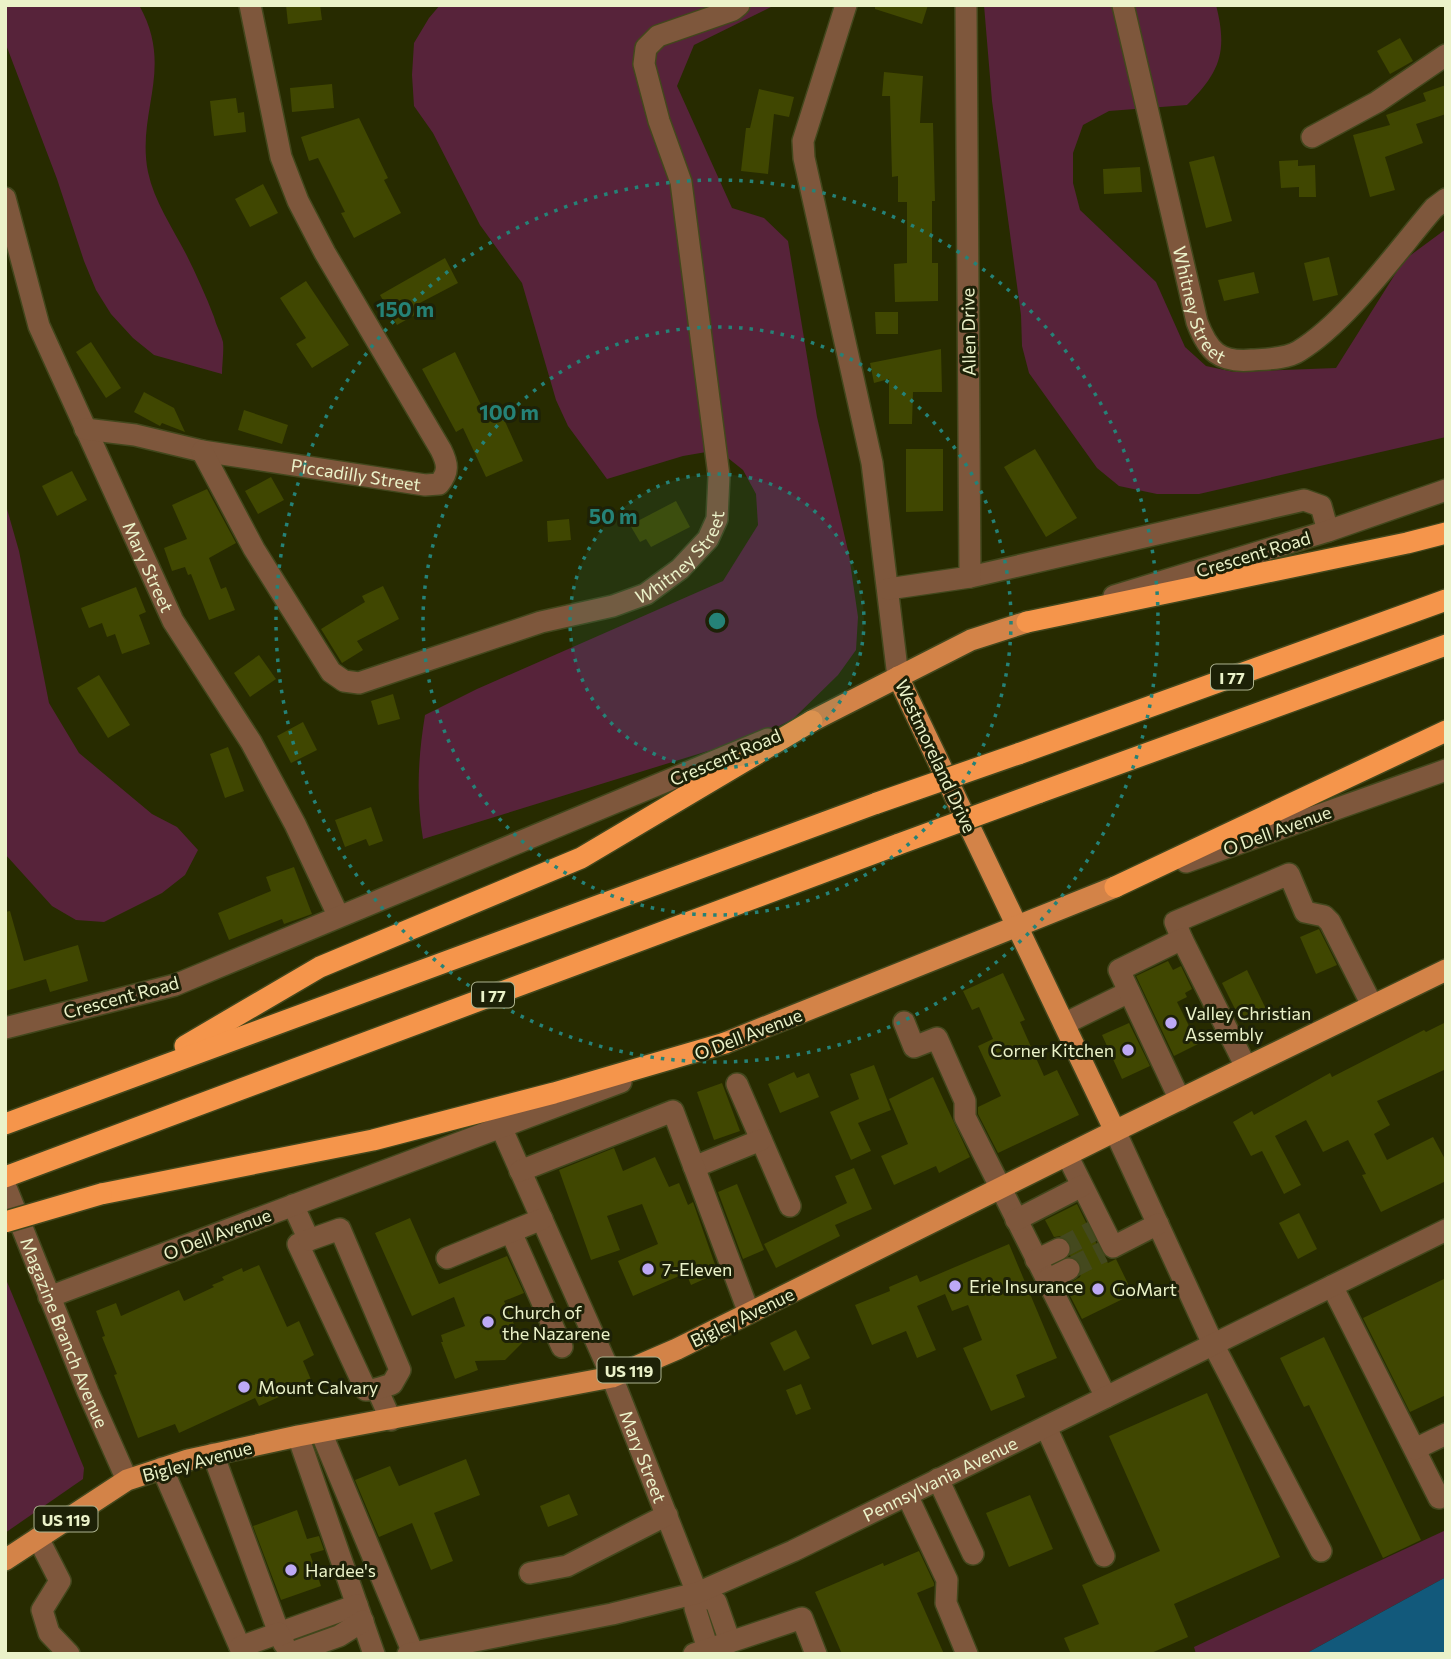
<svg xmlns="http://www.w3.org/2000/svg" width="1451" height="1659" font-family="Commissioner,sans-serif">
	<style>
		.green { fill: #57233a }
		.water { fill: #12597b }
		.building { fill: #404701 }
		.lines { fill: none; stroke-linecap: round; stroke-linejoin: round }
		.minor-tunnel { stroke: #44491e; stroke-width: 21; stroke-dasharray: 21 10; stroke-linecap: butt }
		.minor-casing { stroke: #42471c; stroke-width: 24 }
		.major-casing { stroke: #42471c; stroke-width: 24 }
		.highway-casing { stroke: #42471c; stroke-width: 24 }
		.minor { stroke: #7e573c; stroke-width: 21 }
		.major { stroke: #d38348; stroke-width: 21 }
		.highway { stroke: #f5954b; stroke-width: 21 }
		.highway-bridge-casing { stroke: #42471c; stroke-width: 24; stroke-linecap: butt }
		.highway-bridge { stroke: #f5954b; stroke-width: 21 }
		.ring { fill: none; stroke: #258277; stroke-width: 3.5; stroke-dasharray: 3.5 7 }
		.poi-dot { fill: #bda9f5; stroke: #1d2107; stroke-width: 2.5 }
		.labels { text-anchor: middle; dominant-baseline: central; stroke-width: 6; stroke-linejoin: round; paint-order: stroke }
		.shield { fill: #1d2107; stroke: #adb38f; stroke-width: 2 }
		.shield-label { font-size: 16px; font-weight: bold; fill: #ebf2c9 }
		.street-label { font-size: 18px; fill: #ebf2c9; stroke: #1d2107 }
		.poi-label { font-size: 18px; fill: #ebf2c9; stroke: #1d2107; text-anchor: start }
		.centre { fill: #258277; stroke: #1d2107; stroke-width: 3.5 }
		.ring-label { font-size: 21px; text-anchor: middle; font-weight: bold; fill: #258277; stroke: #1d2107; stroke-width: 6; stroke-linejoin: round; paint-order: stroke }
	</style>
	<rect width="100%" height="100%" fill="#272b00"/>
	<g class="green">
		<path d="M5,5H139C175,69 136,111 148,172C154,201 172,227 186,254C196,274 206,296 214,317C216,325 221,334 223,342C224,352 222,364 222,374L154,355L133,338L111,314L96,290L84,261L57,179L5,42Z"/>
		<path d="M440,5H775L694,45L677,86L732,208L764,218L788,241L817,417L849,555L858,617L856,650L838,675L793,719L763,734L423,839C416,796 418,758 425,715L477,689L723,581L758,525L756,494L743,470L718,450L683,456L607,479L568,426L556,400L522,283L480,225L433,133L414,106L412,75L414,43L429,18Z"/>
		<path d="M984,5H1216C1228,52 1220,72 1187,105L1109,111L1083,125L1073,153V183L1080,210L1156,282L1185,347L1206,366L1234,372L1336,368L1404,260L1446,229V437L1199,494H1157L1119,486L1097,468L1029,373L1022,346L1021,315L992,101Z"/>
		<path d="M5,502L19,551L49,703L79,753L152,814L177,827L198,850L185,875L162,893L104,922L76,920L52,906L5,854Z"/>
		<path d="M5,1277L84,1468L83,1479L5,1533Z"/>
		<path d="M1446,1530V1577L1305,1654H1196L1194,1647Z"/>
	</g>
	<path class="water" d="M1446,1577V1654H1305Z"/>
	<g class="building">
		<path d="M286,5H320L322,20L288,24Z"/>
		<path d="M875,5H928L922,24L875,9Z"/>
		<path d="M1400,38L1413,61L1390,74L1377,51Z"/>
		<path d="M884,72L923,76L920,123H933L935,201H932V263H938V301L895,302L894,264L907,263V202H898V176L892,177L890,96H882Z"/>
		<path d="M332,84L334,108L292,112L290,88Z"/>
		<path d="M1446,85V114L1416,124L1423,143L1385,157L1395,190L1370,197L1353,135L1390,125L1386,115L1426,101L1423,93Z"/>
		<path d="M759,89L794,97L789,117L774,114L768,174L741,171L746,128H750Z"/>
		<path d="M236,98L238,113L244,112L246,132L214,136L210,101Z"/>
		<path d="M359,118L388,178L384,180L401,213L354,238L341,213L345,212L318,158L309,161L301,137Z"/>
		<path d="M1214,156L1232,221L1206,228L1189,162Z"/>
		<path d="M1298,160V166L1315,165L1316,197H1299V187L1281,188L1279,161Z"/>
		<path d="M1140,167L1142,192L1104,194L1103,169Z"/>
		<path d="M263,184L278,213L250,227L235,199Z"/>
		<path d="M1329,257L1338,295L1313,301L1304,263Z"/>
		<path d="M445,258L458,283L416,305L420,312L397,325L380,295Z"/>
		<path d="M1254,272L1259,293L1224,301L1218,280Z"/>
		<path d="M306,281L349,345L312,368L296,344L306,338L280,298Z"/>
		<path d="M875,312H898V334H876Z"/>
		<path d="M91,342L121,388L106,398L76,352Z"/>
		<path d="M941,349L942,392H913L912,424H889V379L874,383L870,363Z"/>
		<path d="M455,352L485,413L498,406L523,461L486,477L463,428L456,432L422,369Z"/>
		<path d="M144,392L174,408L185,432L162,423L160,426L134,412Z"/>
		<path d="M244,410L288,425L282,444L238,430Z"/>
		<path d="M906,449H943V511L906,512Z"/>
		<path d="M1035,449L1077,518L1046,537L1004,467Z"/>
		<path d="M72,471L87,500L57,516L42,486Z"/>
		<path d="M271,477L284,500L258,514L245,491Z"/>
		<path d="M207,489L236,543L209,558L221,589L226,587L235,610L209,620L191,574L188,575L185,567L172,571L164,548L187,539L172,505Z"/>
		<path d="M676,501L690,527L651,547L646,539L640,542L630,525Z"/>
		<path d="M569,519L571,540L548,542L547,521Z"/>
		<path d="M383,586L399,619L357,641L363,650L342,663L321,629L365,602L362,596Z"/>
		<path d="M136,587L146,612L139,615L150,644L122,654L115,634L107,637L102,623L89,628L81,608Z"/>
		<path d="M259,655L276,679L250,697L234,673Z"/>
		<path d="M99,675L130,725L108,738L77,688Z"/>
		<path d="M393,694L400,719L378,725L371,701Z"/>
		<path d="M303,722L317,750L291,763L277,736Z"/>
		<path d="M228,747L244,791L225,798L210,754Z"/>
		<path d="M371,807L383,841L369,846L366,839L345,847L335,820Z"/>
		<path d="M294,867L312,914L284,924L282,919L229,940L218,913L271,891L266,877Z"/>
		<path d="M10,911L24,961L78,945L88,981L50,992L46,979L5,991V912Z"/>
		<path d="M1319,929L1337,965L1316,974L1300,937Z"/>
		<path d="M1168,961L1173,970L1181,966L1192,989L1185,993L1187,997L1177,1002L1198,1044L1174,1056L1136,976Z"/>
		<path d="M1247,970L1267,1011L1242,1023L1222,983Z"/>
		<path d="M1003,973L1025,1020L1020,1022L1044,1076L1057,1070L1079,1115L998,1153L978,1114V1107L1001,1096L978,1046L993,1039L979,1007L972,1010L963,991Z"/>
		<path d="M1446,1022V1069L1377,1101L1390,1125L1374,1134L1387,1160L1433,1137L1446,1161V1181L1381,1212L1362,1175L1366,1174L1348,1140L1323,1152L1306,1120L1275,1136L1301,1185L1284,1194L1262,1151L1251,1156L1233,1122L1252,1111L1254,1115L1330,1073L1332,1077L1424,1030L1426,1032Z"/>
		<path d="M1129,1023L1150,1066L1122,1079L1102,1035Z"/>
		<path d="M874,1065L891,1110L858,1123L871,1151L851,1160L830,1112L859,1099L850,1074Z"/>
		<path d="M794,1072L797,1078L809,1073L819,1097L780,1113L768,1084Z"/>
		<path d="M933,1077L970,1157L939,1173L936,1166L894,1185L881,1156L908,1144L889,1099Z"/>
		<path d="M722,1083L740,1131L714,1140L697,1092Z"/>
		<path d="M614,1148L623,1171L655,1157L669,1187L679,1183L688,1205L693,1202L718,1273L691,1285L686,1273L633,1296L618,1261L658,1244L642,1204L607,1216L620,1250L591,1260L559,1170Z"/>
		<path d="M854,1168L872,1209L835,1225L840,1236L776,1268L764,1244L847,1203L835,1176Z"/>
		<path d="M737,1184L764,1250L743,1259L718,1192Z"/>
		<path d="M1077,1204L1101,1253L1108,1263L1116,1259L1133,1294L1082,1319L1065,1286L1080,1277L1082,1270L1081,1264L1077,1258L1070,1256L1072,1249L1070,1243L1061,1236L1054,1237L1045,1220Z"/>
		<path d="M1299,1213L1317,1249L1298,1259L1279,1223Z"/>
		<path d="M410,1218L439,1284L507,1256L524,1293L504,1301L522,1343L505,1360L475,1361L478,1370L455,1379L441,1342H443L441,1335L465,1326L454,1297L412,1316L375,1233Z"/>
		<path d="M1009,1244L1057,1358L1016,1375L1025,1397L991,1411L963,1348L982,1340L968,1305L952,1311L945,1294L917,1306L936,1350L917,1358L906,1331L872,1345L855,1305L890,1291L889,1287L917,1275L920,1282Z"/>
		<path d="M259,1265L287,1327L299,1321L314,1355L303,1361L312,1382L259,1406L255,1398L179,1433L175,1424L138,1438L114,1375L117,1374L102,1337L105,1336L96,1311L116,1303L121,1316L179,1290L184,1301L214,1287L212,1285L224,1280L222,1277L242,1268L243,1272Z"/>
		<path d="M1446,1278V1395L1410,1412L1363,1318Z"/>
		<path d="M796,1330L810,1358L784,1371L770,1343Z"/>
		<path d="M1324,1337L1421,1540L1383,1558L1309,1405L1304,1407L1280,1358Z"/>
		<path d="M801,1384L811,1409L796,1415L786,1390Z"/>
		<path d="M1207,1393L1280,1557L1174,1604L1188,1637L1149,1654H1071L1064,1638L1099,1624L1082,1585L1160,1551L1109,1436Z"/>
		<path d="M466,1459L480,1495L434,1513L453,1561L431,1570L412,1523L379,1537L355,1480L390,1466L399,1486Z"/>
		<path d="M569,1494L578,1515L548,1527L540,1506Z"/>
		<path d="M1030,1495L1053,1549L1009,1567L986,1513Z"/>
		<path d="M297,1510L307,1539L319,1536L324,1550L310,1554L321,1586L281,1600L253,1526Z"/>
		<path d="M919,1551L934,1583V1586L917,1593L944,1654H842L815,1592L883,1563L884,1566Z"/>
	</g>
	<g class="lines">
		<g class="minor-tunnel">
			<path d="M1059,1249L1093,1231"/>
			<path d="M1069,1269L1103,1252"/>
		</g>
		<defs>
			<g id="minor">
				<path d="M846,5L803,141L804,158L872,463L898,677"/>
				<path id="s1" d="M1123,5L1197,322C1208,351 1219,363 1252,360C1266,359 1287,359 1299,351C1347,322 1397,251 1434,208L1446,199"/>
				<path d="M1312,137L1377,102L1446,55"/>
				<path id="s2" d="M5,198L39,326L173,621L251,742L295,824L338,915"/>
				<path id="s3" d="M85,429L135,435L202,451L425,485L439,484C449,472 448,464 441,450L325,253L298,201L281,157L250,5"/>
				<path id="s4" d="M202,451L254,549L331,672L344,681L359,683L541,622L613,606L646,594L680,569L708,539L717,519L719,476L681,182L659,121L644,64L646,48L658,36L733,10L739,5"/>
				<path d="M970,577L1304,500L1321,506L1328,531"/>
				<path d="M888,589L970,577L966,5"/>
				<path d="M1114,596L1328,531L1446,490"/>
				<path d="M1186,862L1446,770"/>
				<path d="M1182,939L1175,922L1289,874L1305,912L1324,916L1330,922L1372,1005"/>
				<path d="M904,1022L914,1047L937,1038L965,1101V1117L1106,1397"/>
				<path d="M1064,1024L1129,992"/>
				<path d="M5,1028L175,985L768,739"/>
				<path d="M737,1084L790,1206"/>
				<path d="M1180,1100L1119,970L1182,939L1246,1067"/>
				<path id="s5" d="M501,1127L612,1377L697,1593"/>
				<path d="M1115,1131L1213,1344L1321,1551"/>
				<path d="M1067,1155L1113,1247L1158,1224"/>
				<path d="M694,1167L761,1140"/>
				<path d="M520,1171L673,1111L749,1313"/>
				<path id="s6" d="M5,1185L88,1392L127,1480"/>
				<path d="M293,1205L309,1240L298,1244L366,1390L377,1389L391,1420"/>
				<path d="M1016,1220L1082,1186"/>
				<path d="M511,1232L562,1347"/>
				<path d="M309,1240L340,1229L400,1370L392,1384L377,1389"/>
				<path d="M447,1258L542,1219"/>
				<path d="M1036,1260L1059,1249"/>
				<path d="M1047,1280L1069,1269"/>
				<path d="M1332,1286L1439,1498L1446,1495"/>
				<path d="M49,1297L621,1082"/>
				<path d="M1046,1427L1104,1556"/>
				<path d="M321,1432L413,1653"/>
				<path d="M298,1436L374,1654"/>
				<path d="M1415,1449L1446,1434"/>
				<path d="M213,1454L279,1633L357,1605"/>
				<path d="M162,1468L243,1654"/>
				<path d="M938,1479L973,1554"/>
				<path d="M907,1495L947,1580L946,1603L967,1654"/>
				<path d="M38,1538L60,1581L42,1610L49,1633L69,1654"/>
				<path d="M530,1573L567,1566L667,1515"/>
				<path d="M240,1647L279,1633L284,1644"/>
				<path d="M708,1649L695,1608L697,1593L716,1602L730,1642"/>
				<path d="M289,1654L339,1636L363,1621"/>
				<path id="s7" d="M408,1654L612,1614L697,1593L793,1551L1446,1230"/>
				<path d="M694,1654L802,1618L816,1654"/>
			</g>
			<g id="major">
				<path d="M898,677L1115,1131"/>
				<path d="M812,721L971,640L1027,622"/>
				<path d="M725,1043L1115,887"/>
				<path d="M5,1560L127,1480L188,1460L298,1436L612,1377L677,1349L1115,1131L1446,970"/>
			</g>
			<g id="highway">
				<path d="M1027,622L1407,543L1446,533"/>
				<path d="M1018,754L1446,600"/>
				<path d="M1038,793L1446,645"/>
				<path d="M1115,887L1446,731"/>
				<path d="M185,1046L320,967L581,858L812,721"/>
				<path d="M5,1124L877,803"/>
				<path d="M5,1177L899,844"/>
				<path d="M101,1194L373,1140L554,1093L725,1043"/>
			</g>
		</defs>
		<use href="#minor" class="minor-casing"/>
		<use href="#major" class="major-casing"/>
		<use href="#highway" class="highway-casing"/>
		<use href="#minor" class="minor"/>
		<use href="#major" class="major"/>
		<use href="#highway" class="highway"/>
		<defs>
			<g id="highway-bridge">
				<path d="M877,803L1018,754"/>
				<path d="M899,844L1038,793"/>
				<path d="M5,1222L101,1194"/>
			</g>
		</defs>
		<use href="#highway-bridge" class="highway-bridge-casing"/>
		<use href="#highway-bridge" class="highway-bridge"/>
	</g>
	<circle cx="717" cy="621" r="147" fill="#258277" fill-opacity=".12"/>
	<g class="ring">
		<circle cx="717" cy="621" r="147"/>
		<circle cx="717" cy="621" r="294"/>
		<circle cx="717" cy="621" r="441"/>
	</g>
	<g class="poi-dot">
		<circle cx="1171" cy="1023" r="7"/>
		<circle cx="1128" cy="1050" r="7"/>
		<circle cx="648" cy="1269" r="7"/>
		<circle cx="955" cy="1286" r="7"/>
		<circle cx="1098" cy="1289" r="7"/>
		<circle cx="488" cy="1322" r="7"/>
		<circle cx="244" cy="1387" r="7"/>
		<circle cx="291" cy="1570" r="7"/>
	</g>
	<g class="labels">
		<g class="shield">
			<rect x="1211" y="664.5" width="42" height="25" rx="5"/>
			<rect x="472" y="982.5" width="42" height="25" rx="5"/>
			<rect x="597.5" y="1357.5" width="63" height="25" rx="5"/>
			<rect x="34.5" y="1506.5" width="63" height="25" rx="5"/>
		</g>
		<g class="shield-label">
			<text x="1232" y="677">I 77</text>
			<text x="493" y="995">I 77</text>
			<text x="629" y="1370">US 119</text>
			<text x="66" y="1519">US 119</text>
		</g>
		<g class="street-label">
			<text stroke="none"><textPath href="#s1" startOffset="310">Whitney Street</textPath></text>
			<text transform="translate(968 332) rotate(-91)">Allen Drive</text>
			<text stroke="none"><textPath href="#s3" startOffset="275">Piccadilly Street</textPath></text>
			<text stroke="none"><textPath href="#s4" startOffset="639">Whitney Street</textPath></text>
			<text transform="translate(1253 554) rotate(-17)">Crescent Road</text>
			<text stroke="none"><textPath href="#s2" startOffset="397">Mary Street</textPath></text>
			<text transform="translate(936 756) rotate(65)">Westmoreland Drive</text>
			<text transform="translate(725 757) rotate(-23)">Crescent Road</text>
			<text transform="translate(1277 830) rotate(-20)">O Dell Avenue</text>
			<text transform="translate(121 997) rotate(-15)">Crescent Road</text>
			<text transform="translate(748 1034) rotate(-21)">O Dell Avenue</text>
			<text transform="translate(217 1234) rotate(-21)">O Dell Avenue</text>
			<text transform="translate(742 1317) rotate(-26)">Bigley Avenue</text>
			<text stroke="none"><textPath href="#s6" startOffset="159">Magazine Branch Avenue</textPath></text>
			<text stroke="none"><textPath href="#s5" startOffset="359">Mary Street</textPath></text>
			<text transform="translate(197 1461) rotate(-15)">Bigley Avenue</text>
			<text stroke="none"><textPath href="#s7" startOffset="564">Pennsylvania Avenue</textPath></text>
		</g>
		<g class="poi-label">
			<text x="1185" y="1013">Valley Christian<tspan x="1185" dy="21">Assembly</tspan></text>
			<text x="1114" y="1050" text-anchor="end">Corner Kitchen</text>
			<text x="662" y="1269">7-Eleven</text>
			<text x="969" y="1286">Erie Insurance</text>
			<text x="1112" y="1289">GoMart</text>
			<text x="502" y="1312">Church of<tspan x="502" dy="21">the Nazarene</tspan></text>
			<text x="258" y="1387">Mount Calvary</text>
			<text x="305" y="1570">Hardee's</text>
		</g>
	</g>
	<circle cx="717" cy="621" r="10" class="centre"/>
	<g class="ring-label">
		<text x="405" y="317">150 m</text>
		<text x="509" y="420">100 m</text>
		<text x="613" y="524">50 m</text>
	</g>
	<rect width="1451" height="1659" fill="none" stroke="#ebf2c9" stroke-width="14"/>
</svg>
